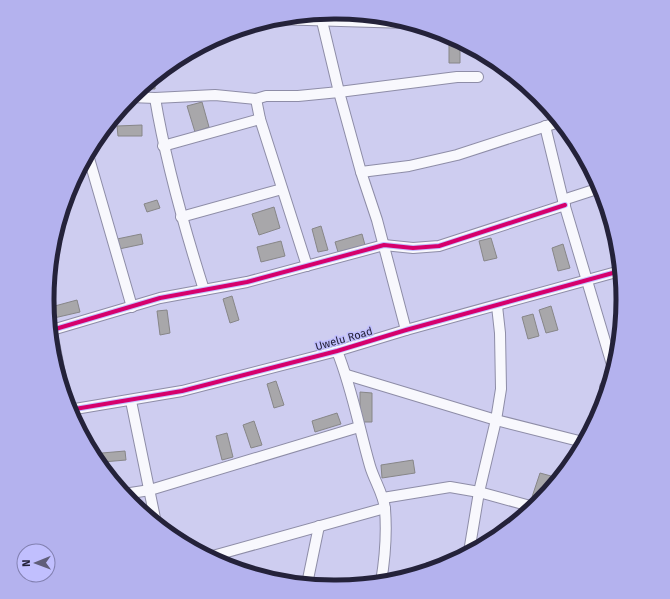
<svg xmlns="http://www.w3.org/2000/svg" width="670" height="599" font-family="'Fira Sans',sans-serif">
	<style>
		.building { fill: #a8a7aa; stroke: #878688 }
		.lines { fill: none; stroke-linecap: round; stroke-linejoin: round }
		.minor-casing { stroke: #8e8da7; stroke-width: 12 }
		.minor { stroke: #f8f8fd; stroke-width: 10 }
		.cycleway-casing { stroke: #c1bffe; stroke-width: 6 }
		.cycleway { stroke: #d6006c; stroke-width: 4 }
		.labels { text-anchor: middle; dominant-baseline: central; stroke-width: 3; stroke-linejoin: round; paint-order: stroke }
		.street-label { font-size: 11px; fill: #24223a; stroke: #c1bffe }
		.rim { fill: none; stroke: #24223a; stroke-width: 5 }
	</style>
	<rect width="100%" height="100%" fill="#cecdf0"/>
	<g class="building">
		<path d="M449,36L460,42V63H449Z"/>
		<path d="M155,77V89H146V85Z"/>
		<path d="M202,102L209,127L195,132L187,106Z"/>
		<path d="M142,125V136H118L117,126Z"/>
		<path d="M157,200L160,208L147,212L144,204Z"/>
		<path d="M274,207L280,228L259,235L252,214Z"/>
		<path d="M321,226L328,250L318,252L312,229Z"/>
		<path d="M141,234L143,244L119,249L117,239Z"/>
		<path d="M362,234L365,245L338,252L335,242Z"/>
		<path d="M491,238L497,258L484,261L479,241Z"/>
		<path d="M281,241L285,256L261,262L257,247Z"/>
		<path d="M563,244L570,268L558,271L552,248Z"/>
		<path d="M232,296L239,320L230,323L223,299Z"/>
		<path d="M77,300L80,312L54,318L51,307Z"/>
		<path d="M551,306L558,330L546,333L539,310Z"/>
		<path d="M167,310L170,333L160,335L157,311Z"/>
		<path d="M533,314L539,336L528,339L522,317Z"/>
		<path d="M276,381L284,405L274,408L267,384Z"/>
		<path d="M360,392L372,393V422H360Z"/>
		<path d="M337,413L341,424L315,432L312,421Z"/>
		<path d="M254,421L262,445L251,448L243,425Z"/>
		<path d="M227,433L233,457L222,460L216,436Z"/>
		<path d="M125,451L126,460L103,462L102,453Z"/>
		<path d="M413,460L415,473L382,478L381,465Z"/>
		<path d="M540,473L551,476L546,493L540,500L532,497Z"/>
		<path d="M426,563L444,565L425,571Z"/>
	</g>
	<g class="lines">
		<defs>
			<g id="minor">
				<path d="M274,19L408,23"/>
				<path d="M322,21L339,92L361,172L377,220L406,330"/>
				<path d="M131,97L155,98L215,95L256,99L266,96H298L339,92L457,77H478"/>
				<path d="M155,98C166,164 184,227 204,290"/>
				<path d="M256,99L260,119L307,266"/>
				<path d="M545,126L563,200L613,368"/>
				<path d="M163,146L260,119"/>
				<path d="M88,155L132,307"/>
				<path d="M361,172L409,166L457,155L559,122"/>
				<path d="M563,200L600,188"/>
				<path d="M181,217L282,189"/>
				<path d="M50,322L62,384"/>
				<path d="M52,330L160,298L247,282L384,245L413,248L439,246L565,205"/>
				<path d="M337,351C352,388 359,428 370,466C374,480 384,495 385,509C387,534 385,558 381,582"/>
				<path d="M347,375L496,420L583,442"/>
				<path d="M605,394V387L608,384"/>
				<path d="M131,401L156,523"/>
				<path d="M69,410L182,391L337,351L406,330L620,271"/>
				<path d="M124,494L150,490L359,427"/>
				<path d="M383,498L450,487L479,492L534,507"/>
				<path d="M469,552L479,492L496,420L501,389L500,333L497,306"/>
				<path d="M209,557L385,508"/>
				<path d="M307,584L319,526"/>
			</g>
		</defs>
		<use href="#minor" class="minor-casing"/>
		<use href="#minor" class="minor"/>
		<defs>
			<g id="cycleway">
				<path d="M52,330L160,298L247,282L384,245L413,248L439,246L565,205"/>
				<path d="M69,410L182,391L337,351L406,330L620,271"/>
			</g>
		</defs>
		<use href="#cycleway" class="cycleway-casing"/>
		<use href="#cycleway" class="cycleway"/>
	</g>
	<g class="labels">
		<g class="street-label">
			<text transform="translate(344 339) rotate(-16)">Uwelu Road</text>
		</g>
	</g>
	<path d="M0 0H670V599H0ZM334 19H336A280 280 0 0 1 616 299V300A280 280 0 0 1 336 580H334A280 280 0 0 1 54 300V299A280 280 0 0 1 334 19Z" fill="#b4b2ee" fill-rule="evenodd"/>
	<path class="rim" d="M334 19H336A280 280 0 0 1 616 299V300A280 280 0 0 1 336 580H334A280 280 0 0 1 54 300V299A280 280 0 0 1 334 19Z"/>
	<g transform="translate(36 563) rotate(269)"><circle r="19" fill="#c1bffe" stroke="#8280b0"/>
	<path d="M0-3L7 15L0 10L-7 15Z" fill="#605e7a"/>
	<text y="-6" font-size="11" font-weight="bold" text-anchor="middle" fill="#24223a">N</text>
	</g>
</svg>
